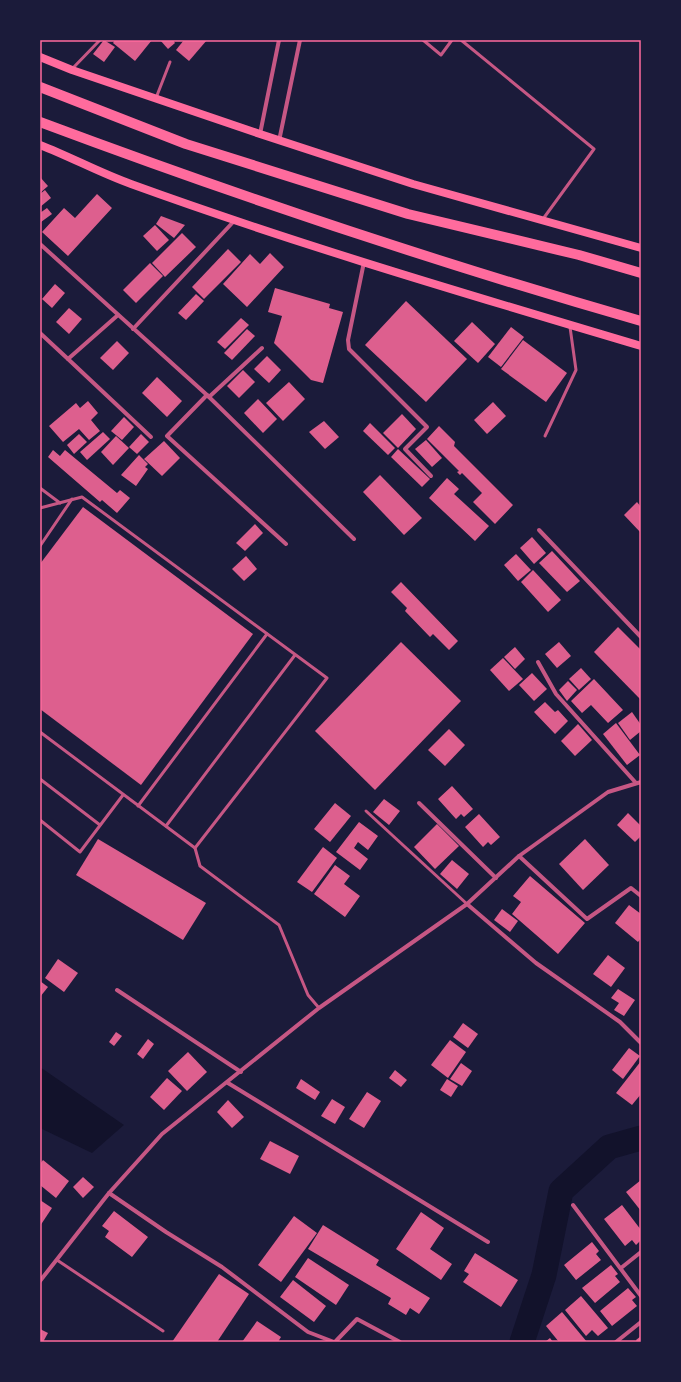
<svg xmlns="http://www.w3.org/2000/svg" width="681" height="1382" font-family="'Sofia Sans Condensed',sans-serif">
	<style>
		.water { fill: #12122b }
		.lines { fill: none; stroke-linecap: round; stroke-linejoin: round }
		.river { stroke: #12122b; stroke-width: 25 }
		.building { fill: #dd5f8e }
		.service { stroke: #c65784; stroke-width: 3 }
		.minor { stroke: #c65784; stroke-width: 4 }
		.secondary { stroke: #ff6b9d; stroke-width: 8 }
		.primary { stroke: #ff6b9d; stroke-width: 10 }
		.neatline { fill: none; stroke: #ff6b9d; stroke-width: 1.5 }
	</style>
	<rect width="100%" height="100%" fill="#1b1b3a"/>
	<path class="water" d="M40,1067L124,1125L92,1153L40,1128Z"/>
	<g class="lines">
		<path class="river" d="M522,1342L544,1275L561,1191L609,1147L641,1138"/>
	</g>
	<g class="building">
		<path d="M104,40L115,47L104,62L93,54Z"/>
		<path d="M115,40H152L135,61L113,43Z"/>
		<path d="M160,40H173L175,43L168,49Z"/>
		<path d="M184,40H207L189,61L176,50Z"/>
		<path d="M40,177L48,186L40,193Z"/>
		<path d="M45,190L51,198L40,207V194Z"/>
		<path d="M97,194L112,208L68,256L42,232L64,208L75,218Z"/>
		<path d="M47,208L52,214L41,222L40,213Z"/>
		<path d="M161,216L185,225L174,238L156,224Z"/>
		<path d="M155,225L169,240L157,251L143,236Z"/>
		<path d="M182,233L196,247L165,277L152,263Z"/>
		<path d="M228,249L241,262L204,299L192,287Z"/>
		<path d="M270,253L284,267L247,307L223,284L250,254L260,264Z"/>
		<path d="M150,263L163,276L136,303L123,290Z"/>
		<path d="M55,284L65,293L52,308L42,299Z"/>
		<path d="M275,288L330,304L329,308L343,312L323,383L311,380L274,343L282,316L268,312Z"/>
		<path d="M196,294L204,301L186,320L178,313Z"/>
		<path d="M406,301L467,359L426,402L365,345Z"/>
		<path d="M69,308L82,319L69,334L56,322Z"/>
		<path d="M241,318L249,325L225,349L217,342Z"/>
		<path d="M472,322L495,344L478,363L454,341Z"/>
		<path d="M511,327L524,337L501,367L488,357Z"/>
		<path d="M247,329L255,336L232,360L224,353Z"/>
		<path d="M523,340L567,373L546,402L501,369Z"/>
		<path d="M117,341L129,353L113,370L100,358Z"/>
		<path d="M267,356L281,370L269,383L254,369Z"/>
		<path d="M243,370L255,382L239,398L227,386Z"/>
		<path d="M157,377L182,401L167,417L142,393Z"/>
		<path d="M289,382L305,399L283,421L266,403Z"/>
		<path d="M258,399L277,419L263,433L244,413Z"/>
		<path d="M88,401L98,413L91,420L100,431L89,440L79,429L63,442L49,426L76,403L80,408Z"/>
		<path d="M493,402L506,416L487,434L474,420Z"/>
		<path d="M402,414L416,429L398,448L383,433Z"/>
		<path d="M124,417L134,427L122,440L111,431Z"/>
		<path d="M324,421L339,437L325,449L309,432Z"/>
		<path d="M370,423L395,448L388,455L363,431Z"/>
		<path d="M439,426L455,442L454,446L513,505L495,524L473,502L482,493L462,473L460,475L457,472L459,471L427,439Z"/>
		<path d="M103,432L110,439L87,460L80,452Z"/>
		<path d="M79,434L87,442L74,454L67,445Z"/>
		<path d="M141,434L149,442L137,454L129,447Z"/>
		<path d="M116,436L129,448L113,465L101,452Z"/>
		<path d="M426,440L442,458L432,467L415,449Z"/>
		<path d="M164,441L180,458L162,476L144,459Z"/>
		<path d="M398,449L430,479L422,487L391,457Z"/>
		<path d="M53,450L60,456L65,450L117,493L120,490L130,498L117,513L102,500L100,502L48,457Z"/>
		<path d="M139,455L148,464L145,467L148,469L136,486L121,475Z"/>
		<path d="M380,475L422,518L404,535L363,492Z"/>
		<path d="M447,478L459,489L454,494L489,526L475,541L429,498Z"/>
		<path d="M637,502L641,507V533L624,515Z"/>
		<path d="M83,507L253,634L141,785L40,709V564Z"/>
		<path d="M255,524L263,533L245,551L236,543Z"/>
		<path d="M532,537L546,553L534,564L520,548Z"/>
		<path d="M552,551L580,581L567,592L539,563Z"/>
		<path d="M516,554L531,570L518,581L504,565Z"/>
		<path d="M246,556L257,569L244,581L232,569Z"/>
		<path d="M533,570L561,600L548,612L521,582Z"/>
		<path d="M401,582L458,641L449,650L433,634L430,637L405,611L407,608L391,592Z"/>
		<path d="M618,627L641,650V700L594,652Z"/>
		<path d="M401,642L461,701L375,790L315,731Z"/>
		<path d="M559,642L571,656L557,668L545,654Z"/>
		<path d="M515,647L525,659L515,669L504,657Z"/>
		<path d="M503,658L523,679L509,691L490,670Z"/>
		<path d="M581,668L591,679L579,690L569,679Z"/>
		<path d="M532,673L547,689L534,701L519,685Z"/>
		<path d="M594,679L623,710L608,723L591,705L582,713L571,701Z"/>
		<path d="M568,681L577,690L567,701L559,690Z"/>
		<path d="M545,702L555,712L558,710L568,721L555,734L534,712Z"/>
		<path d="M632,712L641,725V731L630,740L618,723Z"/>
		<path d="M616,723L640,755L627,765L603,734Z"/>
		<path d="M578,724L592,740L575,756L561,741Z"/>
		<path d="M449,729L465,745L445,766L428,750Z"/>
		<path d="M452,786L473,809L464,817L461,814L456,819L438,799Z"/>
		<path d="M384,799L400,811L389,825L373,812Z"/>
		<path d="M335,803L351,816L330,842L314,829Z"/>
		<path d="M628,813L641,826V836L635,842L617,825Z"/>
		<path d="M479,814L500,837L491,845L488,842L483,847L465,827Z"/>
		<path d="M359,822L378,836L368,850L358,842L354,848L368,859L360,870L336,852Z"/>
		<path d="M437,824L459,846L435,869L414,847Z"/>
		<path d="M98,839L206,903L183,940L76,875Z"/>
		<path d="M585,839L609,865L583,890L559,864Z"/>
		<path d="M323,847L337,858L312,892L297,882Z"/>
		<path d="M452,860L469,874L457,889L440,874Z"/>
		<path d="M335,865L350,876L344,884L360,896L345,917L314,894Z"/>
		<path d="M530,876L585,923L558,954L512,914L521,902L513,896Z"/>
		<path d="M629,905L641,914V938L638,942L615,923Z"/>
		<path d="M502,909L518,921L510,932L494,920Z"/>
		<path d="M608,955L625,968L611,987L593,974Z"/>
		<path d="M58,959L78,973L64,992L45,978Z"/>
		<path d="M40,981L48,987L40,997Z"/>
		<path d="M618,989L635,1000L624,1016L614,1010L619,1003L611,998Z"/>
		<path d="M463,1023L478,1034L468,1048L453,1037Z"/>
		<path d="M116,1032L122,1036L114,1046L109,1042Z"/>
		<path d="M148,1039L154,1044L143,1059L137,1054Z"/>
		<path d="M450,1040L466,1052L448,1078L431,1065Z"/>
		<path d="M629,1048L640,1056L623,1079L612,1070Z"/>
		<path d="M188,1052L207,1072L187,1091L168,1071Z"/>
		<path d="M641,1061V1094L632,1105L616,1093Z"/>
		<path d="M461,1063L472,1071L462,1086L450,1079Z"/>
		<path d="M395,1070L407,1080L401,1087L389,1078Z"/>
		<path d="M167,1078L182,1091L164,1110L150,1097Z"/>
		<path d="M301,1079L320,1092L315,1100L296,1088Z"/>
		<path d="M447,1079L458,1086L451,1097L440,1090Z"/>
		<path d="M367,1092L381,1101L364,1128L349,1119Z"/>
		<path d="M332,1099L345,1107L335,1124L321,1116Z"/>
		<path d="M228,1100L244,1117L232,1128L217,1112Z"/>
		<path d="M270,1141L299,1156L290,1174L260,1159Z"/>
		<path d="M43,1160L69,1181L56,1198L40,1185V1164Z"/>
		<path d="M83,1177L94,1187L83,1198L73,1187Z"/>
		<path d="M641,1180V1211L626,1192Z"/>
		<path d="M40,1200L52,1208L40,1226Z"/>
		<path d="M622,1205L641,1230V1240L636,1245L632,1240L625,1246L604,1219Z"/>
		<path d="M114,1211L148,1237L132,1257L105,1237L109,1231L102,1226Z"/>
		<path d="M421,1212L444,1228L430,1249L452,1264L441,1280L396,1249Z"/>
		<path d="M294,1216L317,1233L281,1282L258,1265Z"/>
		<path d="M323,1225L379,1260L376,1265L430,1298L419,1314L410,1308L406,1315L388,1304L391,1298L308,1249Z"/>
		<path d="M592,1242L599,1251L596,1254L601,1260L576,1280L564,1265Z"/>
		<path d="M475,1253L518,1280L501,1307L463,1282L469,1274L464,1271Z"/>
		<path d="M308,1258L349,1285L336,1305L295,1277Z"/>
		<path d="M611,1265L618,1274L615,1276L620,1282L595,1303L582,1288Z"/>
		<path d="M219,1274L249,1294L217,1342H172Z"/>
		<path d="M293,1280L326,1306L314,1322L280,1297Z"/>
		<path d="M628,1288L636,1297L632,1300L637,1306L612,1326L600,1311Z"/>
		<path d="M581,1296L608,1328L598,1336L592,1330L586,1336L565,1310Z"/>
		<path d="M562,1312L587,1342H559L546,1326Z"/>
		<path d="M257,1321L281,1337L278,1342H242Z"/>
		<path d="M40,1329L48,1333L43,1342H40Z"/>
		<path d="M641,1336V1342H637L636,1340Z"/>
		<path d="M550,1338L553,1342H545Z"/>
	</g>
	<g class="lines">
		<g class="service">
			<path d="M423,40L441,55L452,40"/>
			<path d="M461,40L594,149L543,219"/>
			<path d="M72,69L100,40"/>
			<path d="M156,98L170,62"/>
			<path d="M545,436L576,370L570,327"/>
			<path d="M40,488L60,503"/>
			<path d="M40,508L82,497L327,678L195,848L40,732"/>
			<path d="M40,546L72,499"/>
			<path d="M40,779L100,825"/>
			<path d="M138,806L267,634"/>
			<path d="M366,811L467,904"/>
			<path d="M40,820L80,852L123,795"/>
			<path d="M166,826L295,655"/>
			<path d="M195,848L200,866L279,925L308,995L319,1008"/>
			<path d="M57,1260L163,1331"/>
		</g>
		<g class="minor">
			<path d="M260,134L279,40"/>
			<path d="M279,141L300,40"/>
			<path d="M40,244L207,395L354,539"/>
			<path d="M364,262L348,340L349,349L427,427L405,449L431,476"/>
			<path d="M118,315L68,359L151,437"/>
			<path d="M133,329L235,220"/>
			<path d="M40,333L68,359"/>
			<path d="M207,395L167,436L286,544"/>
			<path d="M209,397L262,348"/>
			<path d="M539,530L641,637"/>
			<path d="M538,662L556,694L636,783"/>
			<path d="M419,803L496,878"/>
			<path d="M519,856L587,919L631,888L641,896"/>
			<path d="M467,904L536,963L620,1022L641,1043"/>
			<path d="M117,990L241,1072"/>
			<path d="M228,1083L488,1242"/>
			<path d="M109,1193L166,1232L222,1267L308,1332L334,1342"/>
			<path d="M573,1205L641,1296"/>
			<path d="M621,1268L641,1252"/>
			<path d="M40,1281L109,1193L162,1134L319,1008L467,904L519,856L608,792L641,782"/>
			<path d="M335,1342L357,1319L400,1342"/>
			<path d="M616,1342L641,1322"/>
		</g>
		<g class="secondary">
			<path d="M40,57L72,70L260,134L413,184L641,248"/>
			<path d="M40,145C71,157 100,173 131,184C299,245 470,295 641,346"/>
		</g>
		<g class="primary">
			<path d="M40,87L186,144L408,214L579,255L641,273"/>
			<path d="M40,122C238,196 438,263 641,321"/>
		</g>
	</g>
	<rect width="681" height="1382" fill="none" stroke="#1b1b3a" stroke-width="82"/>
	<rect x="41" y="41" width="599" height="1300" class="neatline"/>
</svg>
